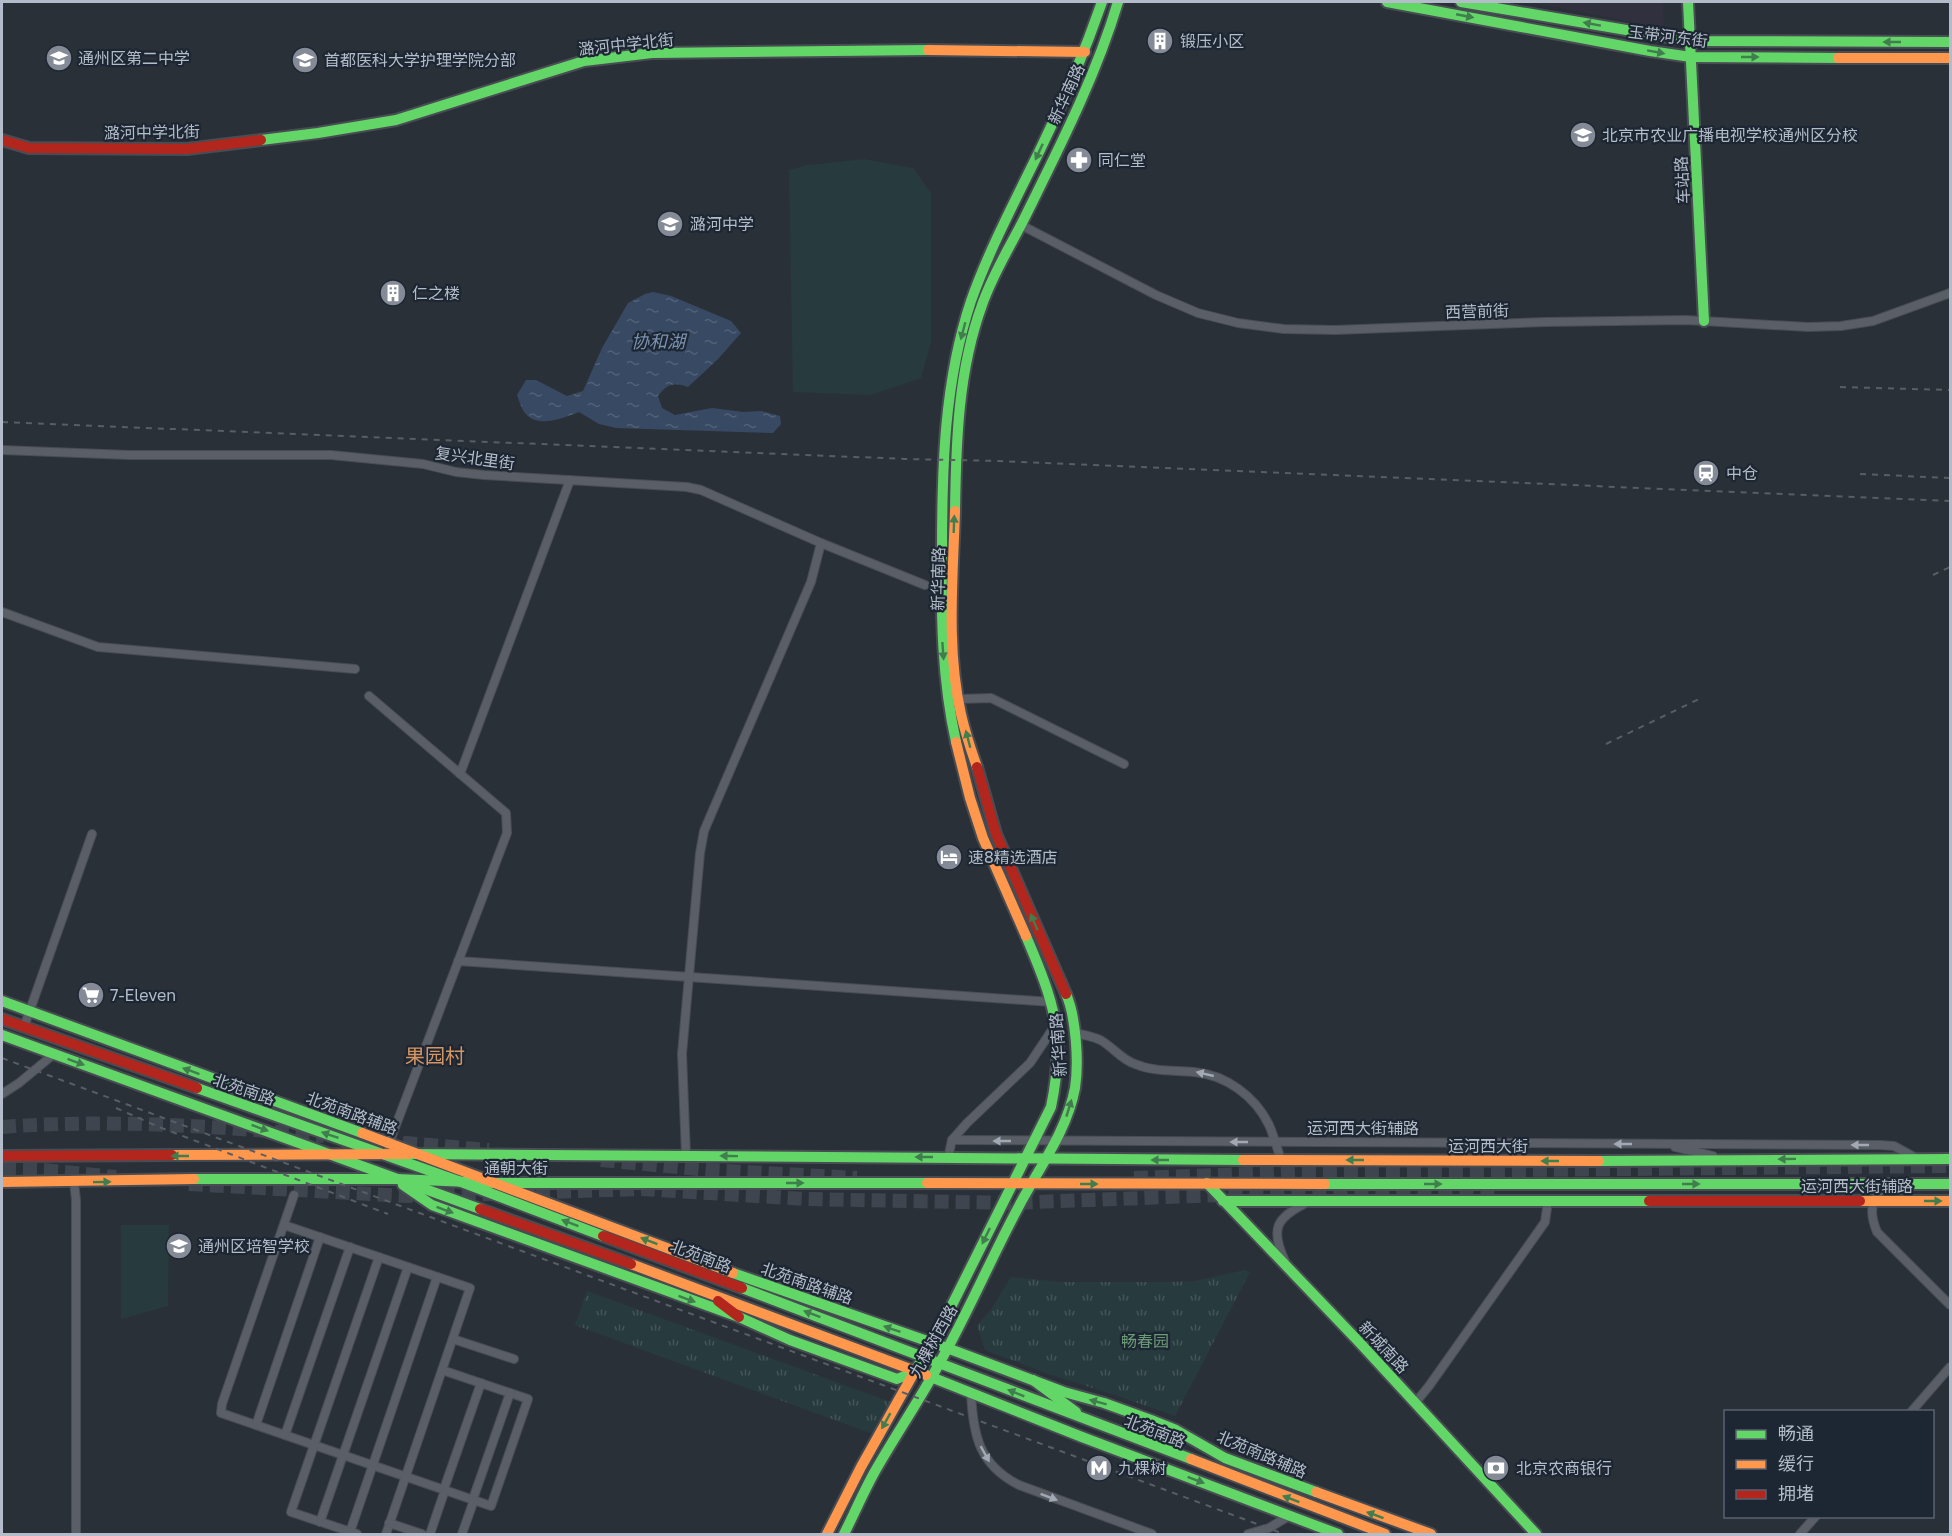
<svg xmlns="http://www.w3.org/2000/svg" width="1952" height="1536" font-family="'Golos Text','Noto Sans SC',sans-serif">
	<style>
		.medical { fill: #31303e }
		.park { fill: url(#park-tufts) }
		.pitch { fill: #273a3e }
		.water { fill: url(#water-ripples) }
		.lines { fill: none; stroke-linecap: round; stroke-linejoin: round }
		.highway-tunnel { stroke: #3f454e; stroke-width: 14; stroke-dasharray: 14 7; stroke-linecap: butt }
		.street-casing { stroke: #484c53; stroke-width: 10 }
		.fast-casing { stroke: #484c53; stroke-width: 14 }
		.slow-casing { stroke: #484c53; stroke-width: 14 }
		.jam-casing { stroke: #484c53; stroke-width: 14 }
		.street { stroke: #5a5e66; stroke-width: 8 }
		.fast { stroke: #63d668; stroke-width: 10 }
		.slow { stroke: #ff974d; stroke-width: 10 }
		.jam { stroke: #b3261e; stroke-width: 10 }
		.rail { stroke: #595d64; stroke-width: 2; stroke-dasharray: 6 6; stroke-linecap: butt }
		.oneway { fill: #407e4e }
		.oneway2 { fill: #a2a9b5 }
		.labels { text-anchor: middle; dominant-baseline: central; stroke-width: 4.5; stroke-linejoin: round; paint-order: stroke }
		.street-label { font-size: 16px; fill: #b4bcc9; stroke: #1d2633 }
		.poi-label { font-size: 16px; fill: #b4bcc9; stroke: #1d2633; text-anchor: start }
		.park-label { font-size: 16px; fill: #6b9a76; stroke: #1d2633 }
		.water-label { font-size: 18px; font-style: italic; fill: #7c92b1; stroke: #1d2633 }
		.quarter-label { font-size: 20px; fill: #d59563; stroke: #1d2633 }
	</style>
	<defs>
		<pattern id="park-tufts" width="24" height="20" patternUnits="userSpaceOnUse" patternTransform="scale(1.5)"><rect width="24" height="20" fill="#273a3e"/><path d="M3 7l-1-3M5 7V3M7 7l1-3M15 17l-1-3M17 17v-4M19 17l1-3" fill="none" stroke="#445559"/></pattern>
		<pattern id="water-ripples" width="26" height="14" patternUnits="userSpaceOnUse" patternTransform="scale(1.5)"><rect width="26" height="14" fill="#384963"/><path d="M2 4q2-2 4 0t4 0M15 11q2-2 4 0t4 0" fill="none" stroke="#526178"/></pattern>
	</defs>
	<rect width="100%" height="100%" fill="#2a3038"/>
	<path class="medical" d="M1528,2H1663L1664,26H1653Z"/>
	<g class="park">
		<path d="M1245,1270L1250,1272L1175,1416L1112,1394L1048,1374L985,1350L977,1325L990,1311L1011,1277L1061,1282H1170L1195,1281Z"/>
		<path d="M587,1291L891,1402L873,1434L575,1325Z"/>
	</g>
	<g class="pitch">
		<path d="M864,159L913,168L931,193V342L921,378L870,395L793,392L789,170L807,165Z"/>
		<path d="M121,1225H169L168,1306L121,1319Z"/>
	</g>
	<path class="water" d="M653,292L671,296L731,321L741,333L718,359L688,387C674,382 668,383 658,396L662,408L675,415L712,408L743,412L761,411L780,416L781,424L773,433L616,428L599,424L579,412C563,418 538,429 525,413C521,408 519,400 517,395L526,380H536L567,396L583,391L602,348L628,303L645,294Z"/>
	<g class="lines">
		<g class="highway-tunnel">
			<path d="M2,1127C109,1119 217,1126 324,1136"/>
			<path d="M382,1141L489,1150"/>
			<path d="M601,1160L709,1170L857,1178"/>
			<path d="M2,1169L44,1170L116,1177"/>
			<path d="M1134,1178L1299,1172L1950,1166"/>
			<path d="M189,1184L406,1196L493,1194"/>
			<path d="M515,1193L642,1189L806,1199L1010,1203L1300,1192L1495,1189"/>
		</g>
		<defs>
			<g id="street">
				<path d="M1021,225L1156,295L1198,313L1238,323L1284,329L1335,330L1546,322L1686,320L1808,327L1841,326L1873,321L1950,293"/>
				<path d="M2,450L129,455H331L423,464L456,472L484,475L687,487L701,490L821,543L925,585"/>
				<path d="M2,612L98,647L355,669"/>
				<path d="M369,696L506,813L507,833L388,1146"/>
				<path d="M959,699L991,698L1124,764"/>
				<path d="M460,774L570,480"/>
				<path d="M458,961L1052,1002"/>
				<path d="M24,1027L92,834"/>
				<path d="M1075,1033C1084,1035 1098,1037 1105,1043C1115,1050 1123,1060 1135,1064C1154,1072 1174,1070 1194,1072C1226,1075 1255,1096 1269,1125C1274,1136 1277,1148 1281,1160"/>
				<path d="M2,1094L19,1083L54,1054"/>
				<path d="M952,1140L1880,1145L1894,1146L1914,1157"/>
				<path d="M1675,1147L1713,1156"/>
				<path d="M686,1155L682,1054L700,853L704,831L811,582L821,543"/>
				<path d="M948,1158L952,1140L967,1123L1030,1063L1056,1024"/>
				<path d="M74,1182L76,1200V1534"/>
				<path d="M1884,1183C1872,1202 1868,1210 1877,1232L1950,1305"/>
				<path d="M294,1195L222,1404L221,1413L491,1506L528,1399L442,1370"/>
				<path d="M284,1225L470,1288L386,1534"/>
				<path d="M1285,1261C1270,1229 1276,1218 1306,1203"/>
				<path d="M453,1339L514,1359"/>
				<path d="M971,1393C973,1435 979,1465 1019,1485L1152,1534"/>
				<path d="M1415,1403L1429,1386L1545,1222L1548,1201"/>
				<path d="M1911,1412L1950,1367"/>
				<path d="M256,1425L320,1237"/>
				<path d="M285,1435L350,1247"/>
				<path d="M444,1489L481,1383"/>
				<path d="M473,1499L510,1393"/>
				<path d="M320,1522L408,1267"/>
				<path d="M389,1523L422,1534"/>
				<path d="M350,1532L437,1277"/>
				<path d="M357,1534L291,1512L379,1257"/>
				<path d="M430,1534L445,1490"/>
				<path d="M462,1534L474,1500"/>
				<path d="M1248,1534L1269,1528L1289,1516"/>
				<path d="M1800,1534L1816,1516"/>
			</g>
			<g id="fast">
				<path d="M1387,2L1650,51L1691,57L1838,58"/>
				<path d="M1461,2L1691,41L1950,42"/>
				<path d="M1688,2L1704,321"/>
				<path d="M261,140L318,133L396,120L584,61L652,53L928,50"/>
				<path d="M955,511C956,442 958,371 982,305C992,276 1008,250 1022,223C1057,152 1095,79 1118,2"/>
				<path d="M956,742C942,679 941,616 942,552C942,468 944,382 971,301C989,250 1015,201 1039,152C1063,103 1084,54 1102,2"/>
				<path d="M2,1001L362,1133"/>
				<path d="M2,1035L480,1209"/>
				<path d="M197,1088L464,1183L603,1236"/>
				<path d="M409,1154L1243,1160"/>
				<path d="M1599,1161L1950,1159"/>
				<path d="M194,1179H396L494,1183H927"/>
				<path d="M1207,1183L1360,1343L1536,1534"/>
				<path d="M1325,1184H1950"/>
				<path d="M403,1185L432,1205L739,1317L790,1340L897,1379L916,1371"/>
				<path d="M1223,1201H1649"/>
				<path d="M733,1273L947,1348L1064,1392L1104,1403L1151,1420L1176,1430L1225,1458L1316,1492"/>
				<path d="M742,1288L1191,1459"/>
				<path d="M916,1369L933,1343L1051,1107C1066,1035 1054,1002 1026,936"/>
				<path d="M926,1375L1082,1437L1338,1534"/>
				<path d="M1033,1380L1076,1412"/>
				<path d="M844,1534C854,1514 863,1493 874,1473C895,1436 919,1401 939,1364C968,1313 991,1258 1019,1206C1039,1168 1067,1131 1075,1088C1079,1063 1076,1016 1066,994"/>
			</g>
			<g id="slow">
				<path d="M928,50L1085,52"/>
				<path d="M1838,58H1950"/>
				<path d="M955,511C953,578 946,648 961,714C965,732 971,750 977,767"/>
				<path d="M956,742L970,798L983,838L1026,936"/>
				<path d="M362,1133L733,1273"/>
				<path d="M172,1155L409,1154"/>
				<path d="M1243,1160L1599,1161"/>
				<path d="M2,1182L194,1179"/>
				<path d="M927,1183L1325,1184"/>
				<path d="M1860,1201H1950"/>
				<path d="M631,1264L926,1375"/>
				<path d="M1191,1459L1385,1534"/>
				<path d="M1316,1492L1431,1534"/>
				<path d="M827,1534L861,1467L916,1369"/>
			</g>
			<g id="jam">
				<path d="M2,140L29,148L187,149L261,140"/>
				<path d="M977,767L996,834L1066,994"/>
				<path d="M2,1019L197,1088"/>
				<path d="M2,1156L172,1155"/>
				<path d="M1649,1201H1860"/>
				<path d="M480,1209L631,1264"/>
				<path d="M603,1236L742,1288"/>
				<path d="M718,1301L739,1317"/>
			</g>
		</defs>
		<use href="#street" class="street-casing"/>
		<use href="#fast" class="fast-casing"/>
		<use href="#slow" class="slow-casing"/>
		<use href="#jam" class="jam-casing"/>
		<use href="#street" class="street"/>
		<use href="#fast" class="fast"/>
		<use href="#slow" class="slow"/>
		<use href="#jam" class="jam"/>
		<g class="rail">
			<path d="M1840,387L1950,390"/>
			<path d="M2,422L905,459L1000,461L1950,501"/>
			<path d="M1860,474L1950,478"/>
			<path d="M1933,575L1950,567"/>
			<path d="M1606,744L1699,699"/>
			<path d="M2,1058L1284,1534"/>
			<path d="M116,1108L159,1127L388,1214"/>
		</g>
	</g>
	<defs><path id="oneway-solid" d="M-6-.8H1V-3.2L6.5 0L1 3.2V.8H-6Z" transform="scale(1.5)"/></defs>
	<g class="oneway">
		<use href="#oneway-solid" transform="translate(1465 16) rotate(11)"/>
		<use href="#oneway-solid" transform="translate(1592 24) rotate(-170)"/>
		<use href="#oneway-solid" transform="translate(1892 42) rotate(-180)"/>
		<use href="#oneway-solid" transform="translate(1656 52) rotate(10)"/>
		<use href="#oneway-solid" transform="translate(1750 57)"/>
		<use href="#oneway-solid" transform="translate(1039 152) rotate(115)"/>
		<use href="#oneway-solid" transform="translate(963 331) rotate(105)"/>
		<use href="#oneway-solid" transform="translate(954 524) rotate(-88)"/>
		<use href="#oneway-solid" transform="translate(943 651) rotate(86)"/>
		<use href="#oneway-solid" transform="translate(968 739) rotate(-105)"/>
		<use href="#oneway-solid" transform="translate(1034 922) rotate(-114)"/>
		<use href="#oneway-solid" transform="translate(76 1062) rotate(20)"/>
		<use href="#oneway-solid" transform="translate(191 1071) rotate(-160)"/>
		<use href="#oneway-solid" transform="translate(1069 1108) rotate(-73)"/>
		<use href="#oneway-solid" transform="translate(260 1128) rotate(20)"/>
		<use href="#oneway-solid" transform="translate(330 1135) rotate(-161)"/>
		<use href="#oneway-solid" transform="translate(180 1156) rotate(180)"/>
		<use href="#oneway-solid" transform="translate(729 1156) rotate(-179)"/>
		<use href="#oneway-solid" transform="translate(924 1157) rotate(-180)"/>
		<use href="#oneway-solid" transform="translate(1787 1159) rotate(179)"/>
		<use href="#oneway-solid" transform="translate(1160 1160) rotate(180)"/>
		<use href="#oneway-solid" transform="translate(1355 1160) rotate(-180)"/>
		<use href="#oneway-solid" transform="translate(1550 1161) rotate(180)"/>
		<use href="#oneway-solid" transform="translate(102 1182) rotate(-1)"/>
		<use href="#oneway-solid" transform="translate(795 1183)"/>
		<use href="#oneway-solid" transform="translate(1089 1184)"/>
		<use href="#oneway-solid" transform="translate(1433 1184)"/>
		<use href="#oneway-solid" transform="translate(1691 1184)"/>
		<use href="#oneway-solid" transform="translate(1933 1201)"/>
		<use href="#oneway-solid" transform="translate(445 1210) rotate(20)"/>
		<use href="#oneway-solid" transform="translate(570 1223) rotate(-159)"/>
		<use href="#oneway-solid" transform="translate(986 1236) rotate(116)"/>
		<use href="#oneway-solid" transform="translate(649 1241) rotate(-159)"/>
		<use href="#oneway-solid" transform="translate(687 1299) rotate(20)"/>
		<use href="#oneway-solid" transform="translate(812 1314) rotate(-159)"/>
		<use href="#oneway-solid" transform="translate(892 1329) rotate(-161)"/>
		<use href="#oneway-solid" transform="translate(1016 1393) rotate(-158)"/>
		<use href="#oneway-solid" transform="translate(1098 1402) rotate(-165)"/>
		<use href="#oneway-solid" transform="translate(886 1421) rotate(119)"/>
		<use href="#oneway-solid" transform="translate(1196 1480) rotate(21)"/>
		<use href="#oneway-solid" transform="translate(1291 1499) rotate(-159)"/>
		<use href="#oneway-solid" transform="translate(1375 1515) rotate(-160)"/>
	</g>
	<g class="oneway2">
		<use href="#oneway-solid" transform="translate(1205 1074) rotate(-167)"/>
		<use href="#oneway-solid" transform="translate(1002 1141) rotate(-180)"/>
		<use href="#oneway-solid" transform="translate(1239 1142) rotate(-180)"/>
		<use href="#oneway-solid" transform="translate(1623 1144) rotate(-180)"/>
		<use href="#oneway-solid" transform="translate(1860 1145) rotate(-180)"/>
		<use href="#oneway-solid" transform="translate(985 1454) rotate(61)"/>
		<use href="#oneway-solid" transform="translate(1049 1497) rotate(21)"/>
	</g>
	<defs>
		<symbol id="building-disc" viewBox="-11 -11 22 22"><circle r="9.5" fill="#848b96" stroke="#1d2633"/><path d="M-4-6H4V6H1V3H-1V6H-4ZM-2.5-4.3h1.7v1.8h-1.7ZM.8-4.3h1.7v1.8H.8ZM-2.5-1h1.7V.8h-1.7ZM.8-1h1.7V.8H.8Z" fill="#fff"/></symbol>
		<symbol id="school-disc" viewBox="-11 -11 22 22"><circle r="9.5" fill="#848b96" stroke="#1d2633"/><path d="M0-5L7-2L0 1L-7-2ZM-4 1L0 2.5L4 1V4Q0 6-4 4Z" fill="#fff"/></symbol>
		<symbol id="university-disc" viewBox="-11 -11 22 22"><circle r="9.5" fill="#848b96" stroke="#1d2633"/><path d="M0-5L7-2L0 1L-7-2ZM-4 1L0 2.5L4 1V4Q0 6-4 4Z" fill="#fff"/></symbol>
		<symbol id="pharmacy-disc" viewBox="-11 -11 22 22"><circle r="9.5" fill="#848b96" stroke="#1d2633"/><path d="M-2-6h4v4h4v4h-4v4h-4v-4h-4v-4h4Z" fill="#fff"/></symbol>
		<symbol id="station-disc" viewBox="-11 -11 22 22"><circle r="9.5" fill="#848b96" stroke="#1d2633"/><path d="M-3-6H3Q5-6 5-4V2Q5 4 3 4L4.5 6H3L1.5 4h-3L-3 6H-4.5L-3 4Q-5 4-5 2V-4Q-5-6-3-6ZM-3.5-4v3h7v-3ZM-3.5 1v1.5H-2V1ZM2 1v1.5H3.5V1Z" fill="#fff"/></symbol>
		<symbol id="hotel-disc" viewBox="-11 -11 22 22"><circle r="9.5" fill="#848b96" stroke="#1d2633"/><path d="M-6-4.5h1.5V1H6V5H4.5V3h-9V5H-6ZM-4 0a1.8 1.8 0 1 1 3.6 0ZM.5 0V-2.5h3Q6-2.5 6 0Z" fill="#fff"/></symbol>
		<symbol id="supermarket-disc" viewBox="-11 -11 22 22"><circle r="9.5" fill="#848b96" stroke="#1d2633"/><path d="M-6-5.5h2.5l.6 2H6L4.5 2H-2.5L-4.4-4H-6ZM-1.5 3.2a1.3 1.3 0 1 0 .1 0ZM3 3.2a1.3 1.3 0 1 0 .1 0Z" fill="#fff"/></symbol>
		<symbol id="metro-disc" viewBox="-11 -11 22 22"><circle r="9.5" fill="#848b96" stroke="#1d2633"/><path d="M-5.5 5V-5H-3L0 0L3-5H5.5V5H3V-.5L0 4L-3-.5V5Z" fill="#fff"/></symbol>
		<symbol id="bank-disc" viewBox="-11 -11 22 22"><circle r="9.5" fill="#848b96" stroke="#1d2633"/><path d="M-6-4H6V4H-6ZM0-2.3a2.3 2.3 0 1 0 0 4.6a2.3 2.3 0 1 0 0-4.6Z" fill="#fff"/></symbol>
	</defs>
	<g fill-rule="evenodd">
		<use href="#building-disc" x="1145" y="26" width="30" height="30"/>
		<use href="#school-disc" x="44" y="43" width="30" height="30"/>
		<use href="#university-disc" x="290" y="45" width="30" height="30"/>
		<use href="#university-disc" x="1568" y="120" width="30" height="30"/>
		<use href="#pharmacy-disc" x="1064" y="145" width="30" height="30"/>
		<use href="#school-disc" x="655" y="209" width="30" height="30"/>
		<use href="#building-disc" x="378" y="278" width="30" height="30"/>
		<use href="#station-disc" x="1691" y="458" width="30" height="30"/>
		<use href="#hotel-disc" x="934" y="842" width="30" height="30"/>
		<use href="#supermarket-disc" x="76" y="980" width="30" height="30"/>
		<use href="#school-disc" x="164" y="1231" width="30" height="30"/>
		<use href="#metro-disc" x="1084" y="1453" width="30" height="30"/>
		<use href="#bank-disc" x="1481" y="1453" width="30" height="30"/>
	</g>
	<g class="labels">
		<g class="street-label">
			<text transform="translate(1668 36) rotate(7)">玉带河东街</text>
			<text transform="translate(626 44) rotate(-6)">潞河中学北街</text>
			<text transform="translate(1066 94) rotate(-65)">新华南路</text>
			<text transform="translate(152 132) rotate(-1)">潞河中学北街</text>
			<text transform="translate(1682 180) rotate(-93)">车站路</text>
			<text transform="translate(1477 311) rotate(-2)">西营前街</text>
			<text transform="translate(475 458) rotate(8)">复兴北里街</text>
			<text transform="translate(938 579) rotate(-89)">新华南路</text>
			<text transform="translate(1058 1045) rotate(-94)">新华南路</text>
			<text transform="translate(244 1089) rotate(19)">北苑南路</text>
			<text transform="translate(352 1113) rotate(20)">北苑南路辅路</text>
			<text x="1363" y="1128">运河西大街辅路</text>
			<text x="1488" y="1146">运河西大街</text>
			<text x="516" y="1168">通朝大街</text>
			<text x="1857" y="1186">运河西大街辅路</text>
			<text transform="translate(701 1256) rotate(21)">北苑南路</text>
			<text transform="translate(807 1283) rotate(19)">北苑南路辅路</text>
			<text transform="translate(933 1341) rotate(-61)">九棵树西路</text>
			<text transform="translate(1384 1347) rotate(47)">新城南路</text>
			<text transform="translate(1155 1431) rotate(21)">北苑南路</text>
			<text transform="translate(1262 1454) rotate(23)">北苑南路辅路</text>
		</g>
		<g class="poi-label">
			<text x="1180" y="41">锻压小区</text>
			<text x="78" y="58">通州区第二中学</text>
			<text x="324" y="60">首都医科大学护理学院分部</text>
			<text x="1602" y="135">北京市农业广播电视学校通州区分校</text>
			<text x="1098" y="160">同仁堂</text>
			<text x="690" y="224">潞河中学</text>
			<text x="412" y="293">仁之楼</text>
			<text x="1726" y="473">中仓</text>
			<text x="968" y="857">速8精选酒店</text>
			<text x="110" y="995">7-Eleven</text>
			<text x="198" y="1246">通州区培智学校</text>
			<text x="1118" y="1468">九棵树</text>
			<text x="1516" y="1468">北京农商银行</text>
		</g>
		<g class="park-label">
			<text x="1145" y="1341">畅春园</text>
		</g>
		<g class="water-label">
			<text x="658" y="341">协和湖</text>
		</g>
		<g class="quarter-label">
			<text x="435" y="1055">果园村</text>
		</g>
	</g>
	<rect width="1952" height="1536" fill="none" stroke="#b4bcc9" stroke-width="6"/>
	<rect x="1724" y="1410" width="210" height="108" fill="#1d2633" stroke="#59626f" stroke-width="1.5"/>
	<rect x="1736" y="1430" width="30" height="9" fill="#63d668" stroke="#59626f" stroke-width="1.5"/>
	<text x="1778" y="1440" font-size="18" fill="#b4bcc9">畅通</text>
	<rect x="1736" y="1460" width="30" height="9" fill="#ff974d" stroke="#59626f" stroke-width="1.5"/>
	<text x="1778" y="1470" font-size="18" fill="#b4bcc9">缓行</text>
	<rect x="1736" y="1490" width="30" height="9" fill="#b3261e" stroke="#59626f" stroke-width="1.5"/>
	<text x="1778" y="1500" font-size="18" fill="#b4bcc9">拥堵</text>
</svg>
